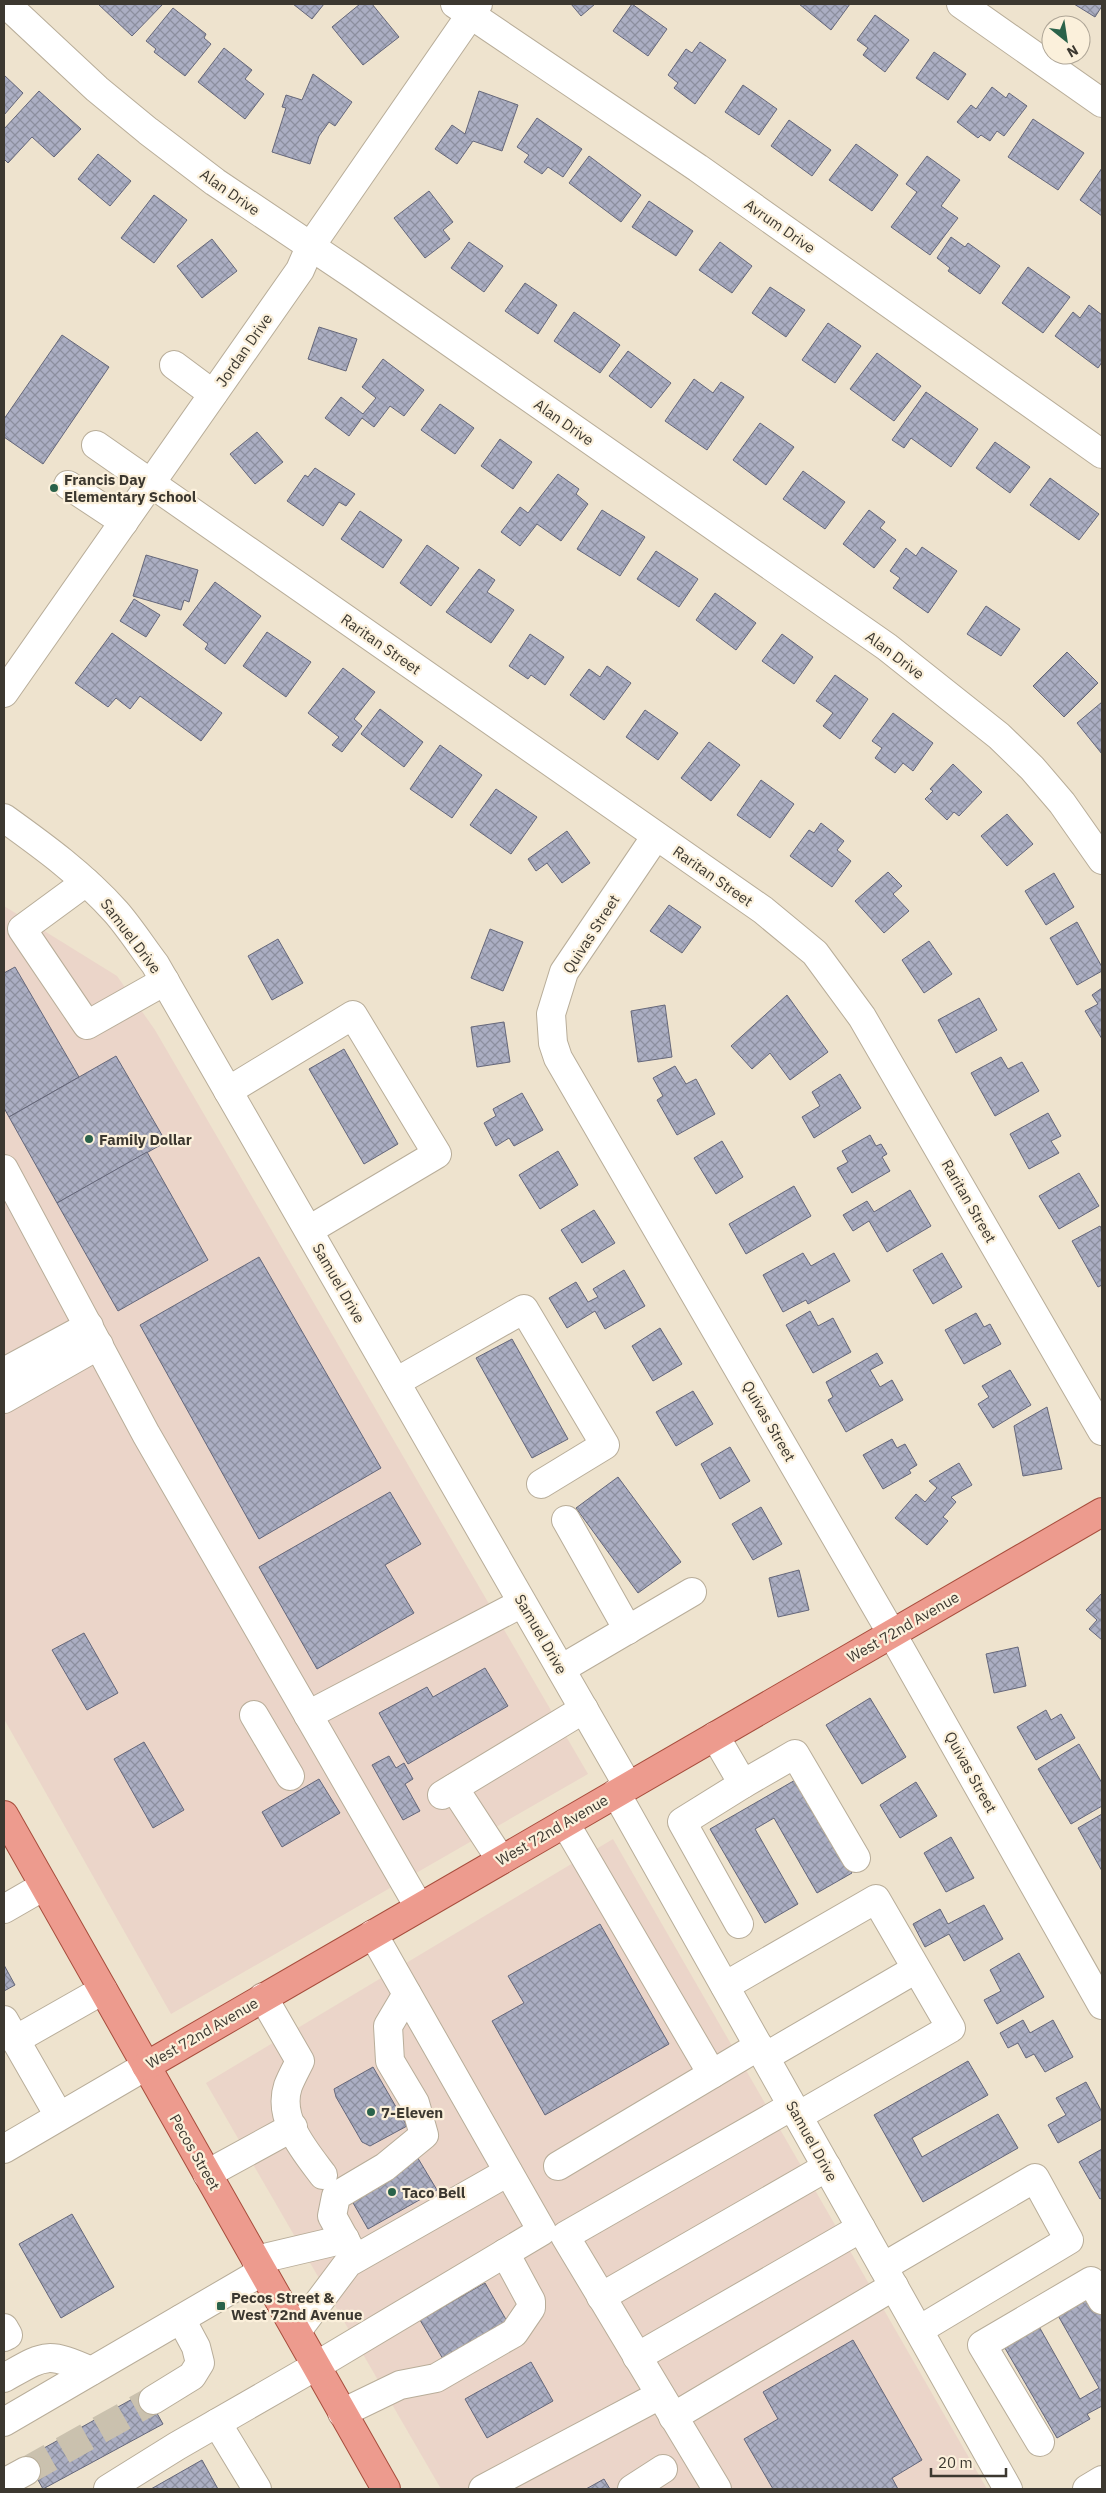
<svg xmlns="http://www.w3.org/2000/svg" width="1106" height="2493" font-family="'IBM Plex Sans',sans-serif">
	<style>
		.commercial { fill: #ebd5c9 }
		.building { fill: url(#building-cross-hatch); stroke: #65677a }
		.lines { fill: none; stroke-linecap: round; stroke-linejoin: round }
		.minor-tunnel { stroke: #cac1ae; stroke-width: 28; stroke-dasharray: 28 14; stroke-linecap: butt }
		.minor-casing { stroke: #b8ad99; stroke-width: 30 }
		.major-casing { stroke: #a74d3c; stroke-width: 30 }
		.minor { stroke: #fff; stroke-width: 28 }
		.major { stroke: #ed9b8e; stroke-width: 28 }
		.poi-dot { fill: #2a624a; stroke: #fbf0db; stroke-width: 2 }
		.labels { text-anchor: middle; dominant-baseline: central; stroke-width: 4.5; stroke-linejoin: round; paint-order: stroke }
		.street-label { font-size: 15px; fill: #3c3830; stroke: #fbf0db }
		.poi-label { font-size: 15px; font-weight: bold; fill: #3c3830; stroke: #fbf0db; text-anchor: start }
	</style>
	<defs>
		<pattern id="building-cross-hatch" width="8" height="8" patternUnits="userSpaceOnUse" patternTransform="scale(1.25)"><rect width="8" height="8" fill="#abaec3"/><path d="M0 0l8 8M0 8l8-8" fill="none" stroke="#8c8f9f"/></pattern>
	</defs>
	<rect width="100%" height="100%" fill="#eee3ce"/>
	<g class="commercial">
		<path d="M4,906L117,976L155,1030L588,1774L171,2014L4,1719Z"/>
		<path d="M613,1839L987,2489H441L206,2083Z"/>
	</g>
	<g class="building">
		<path d="M98,4H163L132,36Z"/>
		<path d="M293,4H324L312,19Z"/>
		<path d="M360,4H372L399,37L363,65L332,27Z"/>
		<path d="M571,4H595L581,16Z"/>
		<path d="M632,4L667,29L648,56L613,31Z"/>
		<path d="M799,4H850L831,30Z"/>
		<path d="M1074,4H1102V6L1095,17Z"/>
		<path d="M173,8L206,34L204,38L211,44L185,76L154,52L156,49L146,41Z"/>
		<path d="M875,15L909,40L885,72L863,55L868,48L857,40Z"/>
		<path d="M700,42L726,60L695,104L674,88L678,83L668,75L686,49L692,53Z"/>
		<path d="M224,48L252,70L245,79L264,94L245,119L198,82Z"/>
		<path d="M934,52L966,74L948,100L916,78Z"/>
		<path d="M313,74L352,102L335,126L329,122L319,136L310,164L272,152L286,108L282,107L286,95L302,100Z"/>
		<path d="M4,75L23,93L4,115Z"/>
		<path d="M743,85L777,109L759,135L725,112Z"/>
		<path d="M992,87L1006,98L1009,93L1027,106L1004,136L997,131L990,141L981,135L978,138L957,122L971,105L976,109Z"/>
		<path d="M39,91L81,129L54,157L32,137L8,163L4,159V129Z"/>
		<path d="M479,91L518,105L502,151L473,141L457,164L435,149L452,125L465,134Z"/>
		<path d="M537,118L582,149L563,177L548,167L542,174L524,162L529,155L517,147Z"/>
		<path d="M1033,119L1084,153L1058,190L1008,157Z"/>
		<path d="M789,120L831,150L812,176L771,146Z"/>
		<path d="M856,144L898,175L872,211L829,180Z"/>
		<path d="M98,154L131,181L110,206L78,179Z"/>
		<path d="M589,156L641,195L621,222L569,183Z"/>
		<path d="M927,156L960,180L941,206L958,218L930,255L891,227L917,192L906,184Z"/>
		<path d="M1102,168V216L1080,200Z"/>
		<path d="M429,191L453,222L443,230L450,239L425,258L394,218Z"/>
		<path d="M154,195L187,220L154,263L121,238Z"/>
		<path d="M649,201L693,231L676,256L632,227Z"/>
		<path d="M951,237L965,247L968,243L1000,266L980,294L948,271L950,268L937,258Z"/>
		<path d="M212,239L237,271L202,298L177,266Z"/>
		<path d="M469,242L503,266L484,292L451,268Z"/>
		<path d="M720,242L752,266L732,293L699,270Z"/>
		<path d="M1028,267L1070,297L1043,333L1002,303Z"/>
		<path d="M525,283L557,305L538,334L505,311Z"/>
		<path d="M770,287L805,310L786,337L752,313Z"/>
		<path d="M1089,305L1102,315V362L1098,368L1055,336L1073,312L1080,318Z"/>
		<path d="M574,312L620,345L600,373L554,341Z"/>
		<path d="M828,323L861,346L835,383L802,360Z"/>
		<path d="M319,327L357,339L346,371L308,359Z"/>
		<path d="M62,335L109,367L43,464L4,437V419Z"/>
		<path d="M628,351L671,383L651,408L609,376Z"/>
		<path d="M877,353L921,386L894,421L850,389Z"/>
		<path d="M383,359L424,390L404,416L390,406L374,427L362,418L349,436L325,418L341,397L363,414L376,398L362,387Z"/>
		<path d="M694,379L713,393L721,382L744,397L707,450L665,421Z"/>
		<path d="M926,392L978,429L951,467L911,438L904,448L892,440Z"/>
		<path d="M440,404L474,428L455,454L421,430Z"/>
		<path d="M760,423L794,447L766,485L733,460Z"/>
		<path d="M257,432L283,462L255,484L230,454Z"/>
		<path d="M500,439L532,462L513,489L481,466Z"/>
		<path d="M995,442L1030,467L1010,493L976,468Z"/>
		<path d="M315,468L355,494L346,506L339,502L323,526L287,501L305,475L308,477Z"/>
		<path d="M803,471L845,502L825,529L783,499Z"/>
		<path d="M558,474L579,489L576,494L588,504L561,541L537,524L520,546L501,532L520,507L528,513Z"/>
		<path d="M1050,478L1099,514L1079,540L1030,505Z"/>
		<path d="M602,510L645,537L620,576L577,549Z"/>
		<path d="M869,510L885,522L880,528L896,540L874,568L843,544Z"/>
		<path d="M360,511L402,540L383,568L341,539Z"/>
		<path d="M427,545L459,568L431,606L400,583Z"/>
		<path d="M922,547L957,571L928,613L893,588L900,578L890,571L906,548L916,556Z"/>
		<path d="M656,551L698,579L679,607L637,579Z"/>
		<path d="M146,555L198,570L189,602L184,600L181,610L133,596Z"/>
		<path d="M479,569L495,580L487,592L514,610L491,643L446,612Z"/>
		<path d="M215,582L261,616L225,664L205,649L208,644L183,625Z"/>
		<path d="M715,593L756,623L736,650L696,620Z"/>
		<path d="M134,599L160,615L146,637L120,621Z"/>
		<path d="M986,606L1020,629L1001,656L967,634Z"/>
		<path d="M267,632L311,662L286,697L243,666Z"/>
		<path d="M112,633L222,713L201,741L140,696L130,709L116,698L108,707L75,683Z"/>
		<path d="M530,634L564,657L545,685L531,675L528,679L509,666Z"/>
		<path d="M782,634L813,657L794,684L762,661Z"/>
		<path d="M1067,652L1098,683L1064,717L1033,686Z"/>
		<path d="M607,666L631,683L604,720L570,695L589,669L600,677Z"/>
		<path d="M343,668L375,692L354,719L362,726L342,752L332,745L339,737L308,713Z"/>
		<path d="M835,675L868,699L840,739L823,726L833,713L816,701Z"/>
		<path d="M1102,702V754L1077,723Z"/>
		<path d="M380,709L423,742L404,767L361,734Z"/>
		<path d="M645,710L678,733L658,760L626,737Z"/>
		<path d="M893,713L933,743L913,771L903,763L895,773L875,758L882,748L872,741Z"/>
		<path d="M709,742L740,765L711,801L681,778Z"/>
		<path d="M440,745L482,775L452,818L410,789Z"/>
		<path d="M953,764L982,792L959,816L954,812L947,820L925,799L933,791L930,789Z"/>
		<path d="M761,780L794,804L770,838L737,815Z"/>
		<path d="M496,789L537,817L511,854L470,825Z"/>
		<path d="M1007,814L1033,844L1007,866L981,836Z"/>
		<path d="M821,823L844,841L837,850L851,861L832,887L790,856L809,830L814,833Z"/>
		<path d="M567,831L590,863L562,883L547,863L536,871L528,859Z"/>
		<path d="M888,872L902,886L893,894L909,911L884,933L855,901Z"/>
		<path d="M1054,873L1074,907L1046,925L1025,891Z"/>
		<path d="M669,905L701,927L682,953L650,931Z"/>
		<path d="M1077,922L1102,967V971L1077,985L1050,938Z"/>
		<path d="M490,929L523,942L503,991L471,978Z"/>
		<path d="M278,939L303,983L272,1000L248,956Z"/>
		<path d="M929,941L952,974L924,993L902,960Z"/>
		<path d="M15,967L79,1077L9,1117L4,1108V973Z"/>
		<path d="M1102,988V1039L1085,1011L1098,1004L1092,995Z"/>
		<path d="M787,995L828,1052L790,1080L770,1053L752,1069L731,1046Z"/>
		<path d="M979,998L997,1030L956,1053L938,1020Z"/>
		<path d="M665,1005L672,1057L638,1062L631,1011Z"/>
		<path d="M504,1022L510,1062L477,1067L471,1027Z"/>
		<path d="M344,1049L398,1144L364,1164L309,1069Z"/>
		<path d="M116,1056L166,1142L57,1203L9,1117Z"/>
		<path d="M1001,1057L1008,1069L1022,1062L1039,1091L995,1116L971,1073Z"/>
		<path d="M675,1066L686,1084L696,1079L715,1114L677,1135L657,1100L663,1096L653,1078Z"/>
		<path d="M840,1074L861,1108L814,1138L802,1117L820,1106L812,1092Z"/>
		<path d="M522,1093L543,1130L514,1146L509,1138L496,1146L484,1123L496,1116L493,1109Z"/>
		<path d="M1048,1113L1061,1136L1051,1141L1059,1153L1029,1169L1010,1134Z"/>
		<path d="M870,1135L876,1146L881,1144L887,1154L882,1157L890,1171L852,1193L837,1168L848,1162L842,1151Z"/>
		<path d="M722,1141L743,1177L716,1194L694,1158Z"/>
		<path d="M558,1151L578,1185L540,1209L519,1175Z"/>
		<path d="M147,1152L208,1260L118,1311L57,1203Z"/>
		<path d="M1079,1173L1099,1206L1059,1229L1039,1196Z"/>
		<path d="M794,1186L811,1216L746,1254L729,1224Z"/>
		<path d="M910,1190L931,1226L887,1252L869,1221L853,1231L843,1215L867,1201L874,1212Z"/>
		<path d="M594,1210L615,1243L582,1263L561,1230Z"/>
		<path d="M1100,1226L1102,1230V1285L1098,1287L1072,1241Z"/>
		<path d="M803,1253L811,1266L834,1253L850,1281L808,1304L806,1300L783,1312L763,1275Z"/>
		<path d="M942,1253L962,1287L933,1304L913,1270Z"/>
		<path d="M259,1257L381,1468L259,1539L140,1325Z"/>
		<path d="M624,1270L645,1306L605,1329L595,1311L567,1328L549,1298L576,1282L588,1302L598,1297L593,1289Z"/>
		<path d="M810,1311L818,1326L833,1318L851,1352L813,1373L786,1325Z"/>
		<path d="M976,1313L984,1327L990,1324L1001,1344L964,1364L945,1330Z"/>
		<path d="M660,1328L682,1364L653,1381L632,1346Z"/>
		<path d="M512,1339L568,1439L532,1458L476,1358Z"/>
		<path d="M877,1353L883,1363L870,1370L880,1387L892,1380L903,1400L846,1432L828,1400L833,1397L826,1382Z"/>
		<path d="M1010,1370L1031,1405L993,1428L978,1404L989,1397L982,1386Z"/>
		<path d="M693,1391L713,1424L676,1446L656,1412Z"/>
		<path d="M1047,1407L1062,1469L1023,1476L1014,1426Z"/>
		<path d="M892,1439L897,1448L905,1444L917,1465L909,1470L911,1473L883,1489L863,1455Z"/>
		<path d="M730,1447L750,1481L720,1499L701,1464Z"/>
		<path d="M959,1463L972,1485L951,1497L956,1502L943,1517L948,1521L927,1545L895,1518L916,1494L925,1502L937,1488L929,1481Z"/>
		<path d="M618,1477L681,1562L638,1593L576,1508Z"/>
		<path d="M390,1492L421,1544L385,1565L414,1613L317,1669L259,1567Z"/>
		<path d="M761,1507L782,1544L753,1560L732,1524Z"/>
		<path d="M799,1570L809,1610L778,1617L769,1578Z"/>
		<path d="M1102,1593V1640L1089,1629L1097,1620L1086,1610Z"/>
		<path d="M84,1633L118,1693L87,1710L52,1650Z"/>
		<path d="M1018,1647L1026,1686L994,1693L986,1654Z"/>
		<path d="M485,1668L508,1706L408,1764L379,1713L427,1687L433,1697Z"/>
		<path d="M870,1698L906,1757L862,1784L826,1725Z"/>
		<path d="M1046,1710L1051,1720L1061,1714L1075,1738L1036,1760L1017,1727Z"/>
		<path d="M144,1742L184,1810L153,1828L114,1759Z"/>
		<path d="M1079,1744L1102,1783V1806L1071,1824L1038,1769Z"/>
		<path d="M389,1756L396,1768L404,1763L413,1779L405,1784L420,1811L403,1820L372,1765Z"/>
		<path d="M319,1779L340,1813L282,1847L262,1812Z"/>
		<path d="M797,1779L852,1873L817,1893L774,1818L755,1829L798,1904L765,1923L710,1829Z"/>
		<path d="M916,1782L937,1816L900,1838L880,1805Z"/>
		<path d="M1102,1814V1871L1078,1828Z"/>
		<path d="M951,1837L974,1878L946,1892L924,1853Z"/>
		<path d="M984,1905L1003,1939L964,1961L949,1934L925,1947L913,1924L940,1909L948,1924Z"/>
		<path d="M600,1924L669,2044L545,2115L492,2021L524,2003L508,1976Z"/>
		<path d="M1019,1953L1044,1997L997,2024L984,2000L1001,1991L990,1970Z"/>
		<path d="M4,1965L15,1985L4,1991Z"/>
		<path d="M1023,2020L1030,2033L1053,2020L1073,2057L1045,2072L1034,2054L1026,2058L1018,2043L1008,2048L1000,2033Z"/>
		<path d="M968,2061L988,2095L912,2138L922,2157L998,2114L1018,2148L923,2202L874,2115Z"/>
		<path d="M373,2067L407,2126L370,2146L362,2142L336,2097L334,2089Z"/>
		<path d="M1086,2082L1102,2112V2119L1058,2143L1048,2125L1066,2115L1056,2098Z"/>
		<path d="M1102,2149V2198L1100,2199L1079,2162Z"/>
		<path d="M416,2155L437,2190L368,2229L348,2194Z"/>
		<path d="M72,2214L114,2287L61,2318L19,2244Z"/>
		<path d="M485,2283L508,2323L443,2359L420,2320Z"/>
		<path d="M1091,2293L1102,2313V2406L1087,2414L1090,2419L1057,2438L1002,2343L1037,2323L1080,2399L1099,2388L1056,2312Z"/>
		<path d="M853,2340L922,2460L892,2478L898,2489H773L744,2439L778,2419L763,2392Z"/>
		<path d="M531,2362L553,2401L487,2438L465,2399Z"/>
		<path d="M145,2392L163,2424L43,2489L26,2458Z"/>
		<path d="M202,2460L218,2489H151Z"/>
		<path d="M604,2479L610,2489H586Z"/>
	</g>
	<g class="lines">
		<path class="minor-tunnel" d="M26,2471L153,2400"/>
		<defs>
			<g id="minor">
				<path d="M6,4L97,89L148,131L215,182L355,276L887,647L999,736L1032,768L1062,803L1102,860"/>
				<path d="M455,4L698,168L1102,454"/>
				<path d="M961,4L1102,103"/>
				<path d="M174,365L213,394"/>
				<path d="M96,445L763,910L815,953L862,1017L1102,1431"/>
				<path d="M68,485L124,522"/>
				<path d="M4,693L300,270L310,247L478,4"/>
				<path d="M4,818C43,846 83,875 116,912C130,928 142,947 155,964L628,1786"/>
				<path d="M656,836L564,972L551,1014L553,1043L558,1058L892,1634L1102,2005"/>
				<path d="M86,882L22,929L87,1025L165,981"/>
				<path d="M228,1091L353,1015L437,1154L309,1230"/>
				<path d="M4,1169L146,1434L419,1907"/>
				<path d="M4,1372L89,1326"/>
				<path d="M396,1382L524,1309L605,1445L541,1484"/>
				<path d="M4,1399L99,1345"/>
				<path d="M566,1520L628,1630"/>
				<path d="M561,1669L692,1592"/>
				<path d="M254,1715L290,1776"/>
				<path d="M308,1715L522,1603"/>
				<path d="M715,1736L743,1784L795,1754L856,1858"/>
				<path d="M454,1788L501,1860"/>
				<path d="M616,1793L1008,2489"/>
				<path d="M442,1795L584,1709"/>
				<path d="M565,1823L712,2074"/>
				<path d="M4,1909L44,1886"/>
				<path d="M739,1924L682,1822L743,1784"/>
				<path d="M725,1986L876,1899L951,2028L798,2116"/>
				<path d="M263,1997L300,2061C296,2069 291,2078 288,2086C277,2119 305,2151 323,2175"/>
				<path d="M4,2020L59,2116"/>
				<path d="M15,2040L103,1990"/>
				<path d="M765,2057L916,1969"/>
				<path d="M4,2149L146,2066"/>
				<path d="M558,2166L759,2046"/>
				<path d="M207,2174L293,2127"/>
				<path d="M355,2258L332,2216L336,2196L385,2167L424,2135L415,2103L390,2061L388,2026L407,1994"/>
				<path d="M256,2260L345,2239"/>
				<path d="M883,2267L1035,2178L1069,2240L919,2330"/>
				<path d="M601,2297L827,2167"/>
				<path d="M4,2328L8,2335L4,2337"/>
				<path d="M297,2331L348,2263L508,2172"/>
				<path d="M637,2357L861,2228"/>
				<path d="M4,2378C45,2355 46,2351 91,2371"/>
				<path d="M153,2400L192,2376L200,2363L196,2347L181,2319"/>
				<path d="M342,2413L400,2385L436,2378L514,2333L531,2308V2301L505,2253"/>
				<path d="M673,2417L894,2286"/>
				<path d="M4,2422L263,2271"/>
				<path d="M217,2423L257,2489"/>
				<path d="M1040,2442L982,2345L1091,2281L1102,2300"/>
				<path d="M4,2483L26,2471"/>
				<path d="M108,2489L177,2446L316,2366L542,2231L373,1934"/>
				<path d="M483,2489L660,2395"/>
				<path d="M632,2489L663,2469"/>
				<path d="M717,2489L565,2236L792,2106"/>
				<path d="M1087,2489L1102,2480"/>
			</g>
			<g id="major">
				<path d="M4,1815L386,2489"/>
				<path d="M146,2066L1102,1512"/>
			</g>
		</defs>
		<use href="#minor" class="minor-casing"/>
		<use href="#major" class="major-casing"/>
		<use href="#minor" class="minor"/>
		<use href="#major" class="major"/>
	</g>
	<g class="poi-dot">
		<circle cx="54" cy="488" r="5"/>
		<circle cx="89" cy="1139" r="5"/>
		<circle cx="371" cy="2112" r="5"/>
		<circle cx="392" cy="2192" r="5"/>
		<rect x="216" y="2301" width="10" height="10" rx="2.5"/>
	</g>
	<g class="labels">
		<g class="street-label">
			<text transform="translate(230 192) rotate(35)">Alan Drive</text>
			<text transform="translate(780 226) rotate(35)">Avrum Drive</text>
			<text transform="translate(244 350) rotate(-55)">Jordan Drive</text>
			<text transform="translate(564 422) rotate(35)">Alan Drive</text>
			<text transform="translate(381 644) rotate(35)">Raritan Street</text>
			<text transform="translate(895 655) rotate(37)">Alan Drive</text>
			<text transform="translate(713 876) rotate(35)">Raritan Street</text>
			<text transform="translate(591 934) rotate(-57)">Quivas Street</text>
			<text transform="translate(131 936) rotate(53)">Samuel Drive</text>
			<text transform="translate(969 1201) rotate(60)">Raritan Street</text>
			<text transform="translate(339 1283) rotate(60)">Samuel Drive</text>
			<text transform="translate(769 1421) rotate(60)">Quivas Street</text>
			<text transform="translate(903 1627) rotate(-30)">West 72nd Avenue</text>
			<text transform="translate(541 1634) rotate(60)">Samuel Drive</text>
			<text transform="translate(971 1772) rotate(61)">Quivas Street</text>
			<text transform="translate(552 1830) rotate(-30)">West 72nd Avenue</text>
			<text transform="translate(202 2033) rotate(-30)">West 72nd Avenue</text>
			<text transform="translate(812 2141) rotate(61)">Samuel Drive</text>
			<text transform="translate(195 2152) rotate(60)">Pecos Street</text>
		</g>
		<g class="poi-label">
			<text x="64" y="479">Francis Day<tspan x="64" dy="17">Elementary School</tspan></text>
			<text x="99" y="1139">Family Dollar</text>
			<text x="381" y="2112">7-Eleven</text>
			<text x="402" y="2192">Taco Bell</text>
			<text x="231" y="2297">Pecos Street &amp;<tspan x="231" dy="17">West 72nd Avenue</tspan></text>
		</g>
	</g>
	<rect width="1106" height="2493" fill="none" stroke="#3c3830" stroke-width="10"/>
	<g transform="translate(1066 40) rotate(150)"><circle r="24" fill="#fbf0db" stroke="#afa697"/>
	<path d="M0-4L9 19L0 12L-9 19Z" fill="#2a624a"/>
	<text y="-8" font-size="14" font-weight="bold" text-anchor="middle" fill="#3c3830">N</text>
	</g>
	<path d="M931 2468v8h75v-8" fill="none" stroke="#3c3830" stroke-width="2.5"/>
	<text x="938" y="2468" font-size="15" fill="#3c3830" stroke="#fbf0db" stroke-width="4" paint-order="stroke">20 m</text>
</svg>
